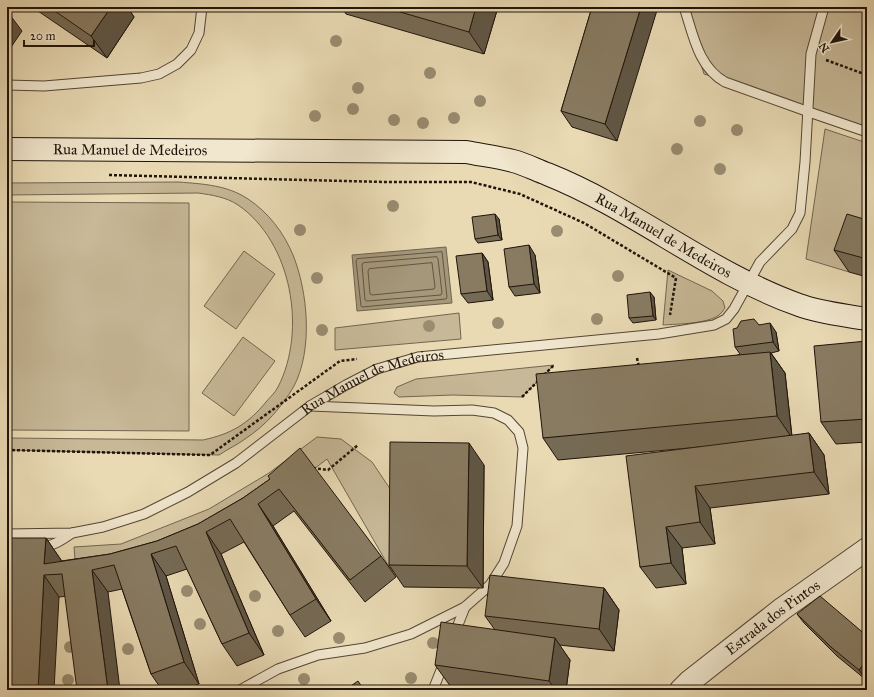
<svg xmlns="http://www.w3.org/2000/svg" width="874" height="697" font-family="'IM FELL Great Primer',serif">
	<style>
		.green { fill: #c7b897; stroke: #736650 }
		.water { fill: #a4977a; stroke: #6f634d }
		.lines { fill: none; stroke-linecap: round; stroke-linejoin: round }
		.shore { stroke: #625642; stroke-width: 1 }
		.service-casing { stroke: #524634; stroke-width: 11 }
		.tertiary-casing { stroke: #524634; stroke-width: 24 }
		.secondary-casing { stroke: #1f140a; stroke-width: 24 }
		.path { stroke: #1f140a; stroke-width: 2.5; stroke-dasharray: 3 2; stroke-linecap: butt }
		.service { stroke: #f1e7ce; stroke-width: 9 }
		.tertiary { stroke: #f1e7ce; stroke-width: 22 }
		.secondary { stroke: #f1e7ce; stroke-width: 22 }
		.tree { fill: #9a8c71 }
		.wall { fill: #756a54; stroke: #1f140a }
		.shaded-wall { fill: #5f5645; stroke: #1f140a }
		.building { fill: #887b62; stroke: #1f140a }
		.labels { text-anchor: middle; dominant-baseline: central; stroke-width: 3.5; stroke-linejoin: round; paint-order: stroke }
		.street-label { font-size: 15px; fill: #1f140a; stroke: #f1e7ce }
	</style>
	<rect width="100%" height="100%" fill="#e9dab4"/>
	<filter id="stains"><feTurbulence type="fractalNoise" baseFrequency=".005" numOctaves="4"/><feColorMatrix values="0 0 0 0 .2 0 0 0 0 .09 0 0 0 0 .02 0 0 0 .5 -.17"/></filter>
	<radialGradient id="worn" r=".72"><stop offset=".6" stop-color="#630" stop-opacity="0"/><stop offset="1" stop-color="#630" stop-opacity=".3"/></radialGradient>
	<g class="green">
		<path d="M684,7H867V128L704,74Z"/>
		<path d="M825,129L867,143V237L849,272L806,259Z"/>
		<path d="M179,182C203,184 227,185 248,199C268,212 284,233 293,255C308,292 313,350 294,386C282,407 265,426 245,439C237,445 228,449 219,455L7,450V438L203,440C231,434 248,424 266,402C270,397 275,393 278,387C307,331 292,242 238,205C226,197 212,195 198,193L7,195V183Z"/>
		<path d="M7,202L189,203V431L7,430Z"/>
		<path d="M244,251L275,274L236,329L204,306Z"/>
		<path d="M668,270L712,291L723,301L725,308C723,310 723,312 721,313C712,324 676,324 663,325Z"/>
		<path d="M459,313L461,339L335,350V328Z"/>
		<path d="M243,337L275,361L234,416L202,393Z"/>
		<path d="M554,365L522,397L453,395L399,397L394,393L397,387L416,379Z"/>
		<path d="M317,437L341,439L372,462L405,511V548L392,572L327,459L268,504L213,538L144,571L77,583L74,547L121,544L209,509L269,473Z"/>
	</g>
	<path class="water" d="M446,247L452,303L357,311L352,255Z"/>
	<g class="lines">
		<g class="shore">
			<path d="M442,252L447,297L446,299L362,307L361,306L356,261L357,259Z"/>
			<path d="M437,257L438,259L442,293L441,295L367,301L365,300L362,265L363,263Z"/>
			<path d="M432,263L435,287L434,289L372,295L370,294L368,271L369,269Z"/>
		</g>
		<defs>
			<g id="service">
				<path d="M684,7C693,34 698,67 725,82L809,112L867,132"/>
				<path d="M7,85L44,86L141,78L159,74L177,64L191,50L199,33L202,7"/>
				<path id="s1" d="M7,534L72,533L103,527L144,514L188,492L236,463L310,406L346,385L377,369L418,357L659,334L714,325L726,319L734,309L760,262L792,229L800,213L805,162L811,54L824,7"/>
				<path d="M39,547C52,547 62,540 72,533"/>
				<path d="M454,635L465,607"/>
				<path d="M240,690L278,669L318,655L365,648L411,634L465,607L490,585L504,563L517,526L523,448L519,432L508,420L494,413L472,410L434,411L310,406"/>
				<path d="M433,690L445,660"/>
			</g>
			<g id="tertiary">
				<path id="s2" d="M681,690L689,682L782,609L867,549"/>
			</g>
			<g id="secondary">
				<path id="s3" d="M7,149L466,152C481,155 498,157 513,161C525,164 536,170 547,174C635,209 709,273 799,305C820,313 845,315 867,319"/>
			</g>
		</defs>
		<use href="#service" class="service-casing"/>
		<use href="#tertiary" class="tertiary-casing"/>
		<use href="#secondary" class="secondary-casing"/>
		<g class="path">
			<path d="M826,60L867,75"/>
			<path d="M109,175L385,182H471L520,194L584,223L676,278L670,315"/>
			<path d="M637,358L639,367"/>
			<path d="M544,375L554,365"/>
			<path d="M522,397L539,380"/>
			<path d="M7,450L210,455L340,361L357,359"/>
			<path d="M313,468L328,470L358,445"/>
		</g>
		<use href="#service" class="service"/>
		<use href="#tertiary" class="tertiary"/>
		<use href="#secondary" class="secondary"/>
	</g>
	<g class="tree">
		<circle cx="336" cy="41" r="6"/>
		<circle cx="430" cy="73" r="6"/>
		<circle cx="358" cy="88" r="6"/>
		<circle cx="480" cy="101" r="6"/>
		<circle cx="353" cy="109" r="6"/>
		<circle cx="315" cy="116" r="6"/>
		<circle cx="454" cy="118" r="6"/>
		<circle cx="394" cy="120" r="6"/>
		<circle cx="700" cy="121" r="6"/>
		<circle cx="423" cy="123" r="6"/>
		<circle cx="737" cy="130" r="6"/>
		<circle cx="677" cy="149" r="6"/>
		<circle cx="720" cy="169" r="6"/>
		<circle cx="393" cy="206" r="6"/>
		<circle cx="300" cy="230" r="6"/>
		<circle cx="557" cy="231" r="6"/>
		<circle cx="618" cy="276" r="6"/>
		<circle cx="317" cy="278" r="6"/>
		<circle cx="597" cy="319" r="6"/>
		<circle cx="498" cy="323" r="6"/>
		<circle cx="429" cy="326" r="6"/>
		<circle cx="322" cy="330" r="6"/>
		<circle cx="187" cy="591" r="6"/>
		<circle cx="255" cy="596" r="6"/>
		<circle cx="200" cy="624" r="6"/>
		<circle cx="278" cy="631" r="6"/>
		<circle cx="339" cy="638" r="6"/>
		<circle cx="433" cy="643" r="6"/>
		<circle cx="70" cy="647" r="6"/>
		<circle cx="128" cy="649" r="6"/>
		<circle cx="411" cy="678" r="6"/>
		<circle cx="304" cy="679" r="6"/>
		<circle cx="68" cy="680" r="6"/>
	</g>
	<g class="wall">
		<path d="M34,7H133L130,11L134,17L107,58L35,9Z"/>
		<path d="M342,7H498L484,54L346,14Z"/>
		<path d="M592,7L617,141L572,127L561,111Z"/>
		<path d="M499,219L502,240L478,243L475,239Z"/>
		<path d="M867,220V277L849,272L834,250Z"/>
		<path d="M482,253L488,262L493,300L468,303L461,294Z"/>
		<path d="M535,255L540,293L515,296L509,287Z"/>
		<path d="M654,297L656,320L633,323L629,318Z"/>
		<path d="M759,325L776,332L779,351L771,353L785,373L792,436L809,433L824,455L829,494L710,508L715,544L682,548L686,584L656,588L640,567L700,447L558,460L543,438L740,354L735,347Z"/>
		<path d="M867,341V442L836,444L821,422Z"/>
		<path d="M484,465L483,588L404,587L389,565Z"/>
		<path d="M270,479L381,556L396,577L365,602L294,511L273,526L331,621L305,637L290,615L244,542L221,554L264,655L237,666L222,644L187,569L166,576L199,684L182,690H162L151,674L122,589L108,592L59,597L7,690L46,538L61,560V561L110,554L157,541L198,524L243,498Z"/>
		<path d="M604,588L619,610L614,651L559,645L570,660L566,690H473L451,687L435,665L495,630L485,616Z"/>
		<path d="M797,614L867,636V677L865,679L837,656L804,623Z"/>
	</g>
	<g class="shaded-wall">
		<path d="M111,7H133L130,11L134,17L107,58L91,36Z"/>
		<path d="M476,7H498L484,54L469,32Z"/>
		<path d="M641,7H658L617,141L605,124Z"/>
		<path d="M7,11L22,31L7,53Z"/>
		<path d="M495,214L499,219L502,240L498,235Z"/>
		<path d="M529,245L535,255L540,293L534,284Z"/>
		<path d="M482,253L488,262L493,300L487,291Z"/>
		<path d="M650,292L654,297L656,320L653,316Z"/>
		<path d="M770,323L776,332L779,351L773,342Z"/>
		<path d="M770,352L785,373L792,438L777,416Z"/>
		<path d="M809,433L824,455L829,494L814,472Z"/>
		<path d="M469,443L484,465L483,588L467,566Z"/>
		<path d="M695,486L710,508L715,544L700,522Z"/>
		<path d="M258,504L273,526L331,621L316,599Z"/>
		<path d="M666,527L682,548L686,584L671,563Z"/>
		<path d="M206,532L221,554L264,655L249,633Z"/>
		<path d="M46,538L61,560L60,574L44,564Z"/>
		<path d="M151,554L166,576L199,684L184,662Z"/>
		<path d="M92,570L108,592L120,690H108Z"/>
		<path d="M44,575L59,597L54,690H38Z"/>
		<path d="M604,588L619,610L614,651L599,629Z"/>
		<path d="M555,638L570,660L566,690H556L549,681Z"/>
		<path d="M867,660V677L865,679L859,670Z"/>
	</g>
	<g class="building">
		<path d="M49,7H111L91,36Z"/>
		<path d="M383,7H476L469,32Z"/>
		<path d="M592,7H641L605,124L561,111Z"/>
		<path d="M495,214L498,235L475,239L472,217Z"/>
		<path d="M847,214L867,220V259L834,250Z"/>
		<path d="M529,245L534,284L509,287L504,249Z"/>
		<path d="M482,253L487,291L461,294L456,256Z"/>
		<path d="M650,292L653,316L629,318L627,295Z"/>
		<path d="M754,319L759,325L770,323L773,342L735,347L733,329L737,328L741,321Z"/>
		<path d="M867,341V419L821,422L814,346Z"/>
		<path d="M770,352L777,416L543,438L536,374Z"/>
		<path d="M809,433L814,472L695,486L700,522L666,527L671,563L640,567L626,456Z"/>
		<path d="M390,442L469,443L467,566L389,565Z"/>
		<path d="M300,448L381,556L350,580L279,489L258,504L316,599L290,615L230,519L206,532L249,633L222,644L176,546L151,554L184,662L151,674L114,565L92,570L108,690H77L62,574L44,575L38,690H7V538H46L44,564L110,554L157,541L198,524L243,498L270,479L268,476Z"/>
		<path d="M490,575L604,588L599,629L485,616Z"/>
		<path d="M820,596L867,636V660L859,670L831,647L797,614Z"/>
		<path d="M441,622L555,638L549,681L435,665Z"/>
		<path d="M358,681L364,690H345Z"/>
	</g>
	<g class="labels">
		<g class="street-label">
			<text stroke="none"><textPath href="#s3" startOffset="123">Rua Manuel de Medeiros</textPath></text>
			<text stroke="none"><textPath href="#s3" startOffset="675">Rua Manuel de Medeiros</textPath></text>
			<text stroke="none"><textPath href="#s1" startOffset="406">Rua Manuel de Medeiros</textPath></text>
			<text stroke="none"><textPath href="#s2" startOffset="117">Estrada dos Pintos</textPath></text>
		</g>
	</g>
	<rect width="874" height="697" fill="none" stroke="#e9dab4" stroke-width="24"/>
	<rect x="8" y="8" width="858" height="681" fill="none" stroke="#1f140a" stroke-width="2"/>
	<rect x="12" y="12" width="850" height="673" fill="none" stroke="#1f140a"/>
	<g transform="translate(832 42) rotate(236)" stroke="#f1e7ce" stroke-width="3" paint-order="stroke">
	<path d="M0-3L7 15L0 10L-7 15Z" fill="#1f140a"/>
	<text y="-6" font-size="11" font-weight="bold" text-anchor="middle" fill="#1f140a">N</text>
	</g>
	<path d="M24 40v6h70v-6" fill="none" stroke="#1f140a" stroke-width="2"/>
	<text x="30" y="40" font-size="12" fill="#1f140a" stroke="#f1e7ce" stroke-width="3" paint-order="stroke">20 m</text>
	<rect width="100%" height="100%" filter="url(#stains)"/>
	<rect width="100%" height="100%" fill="url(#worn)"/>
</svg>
